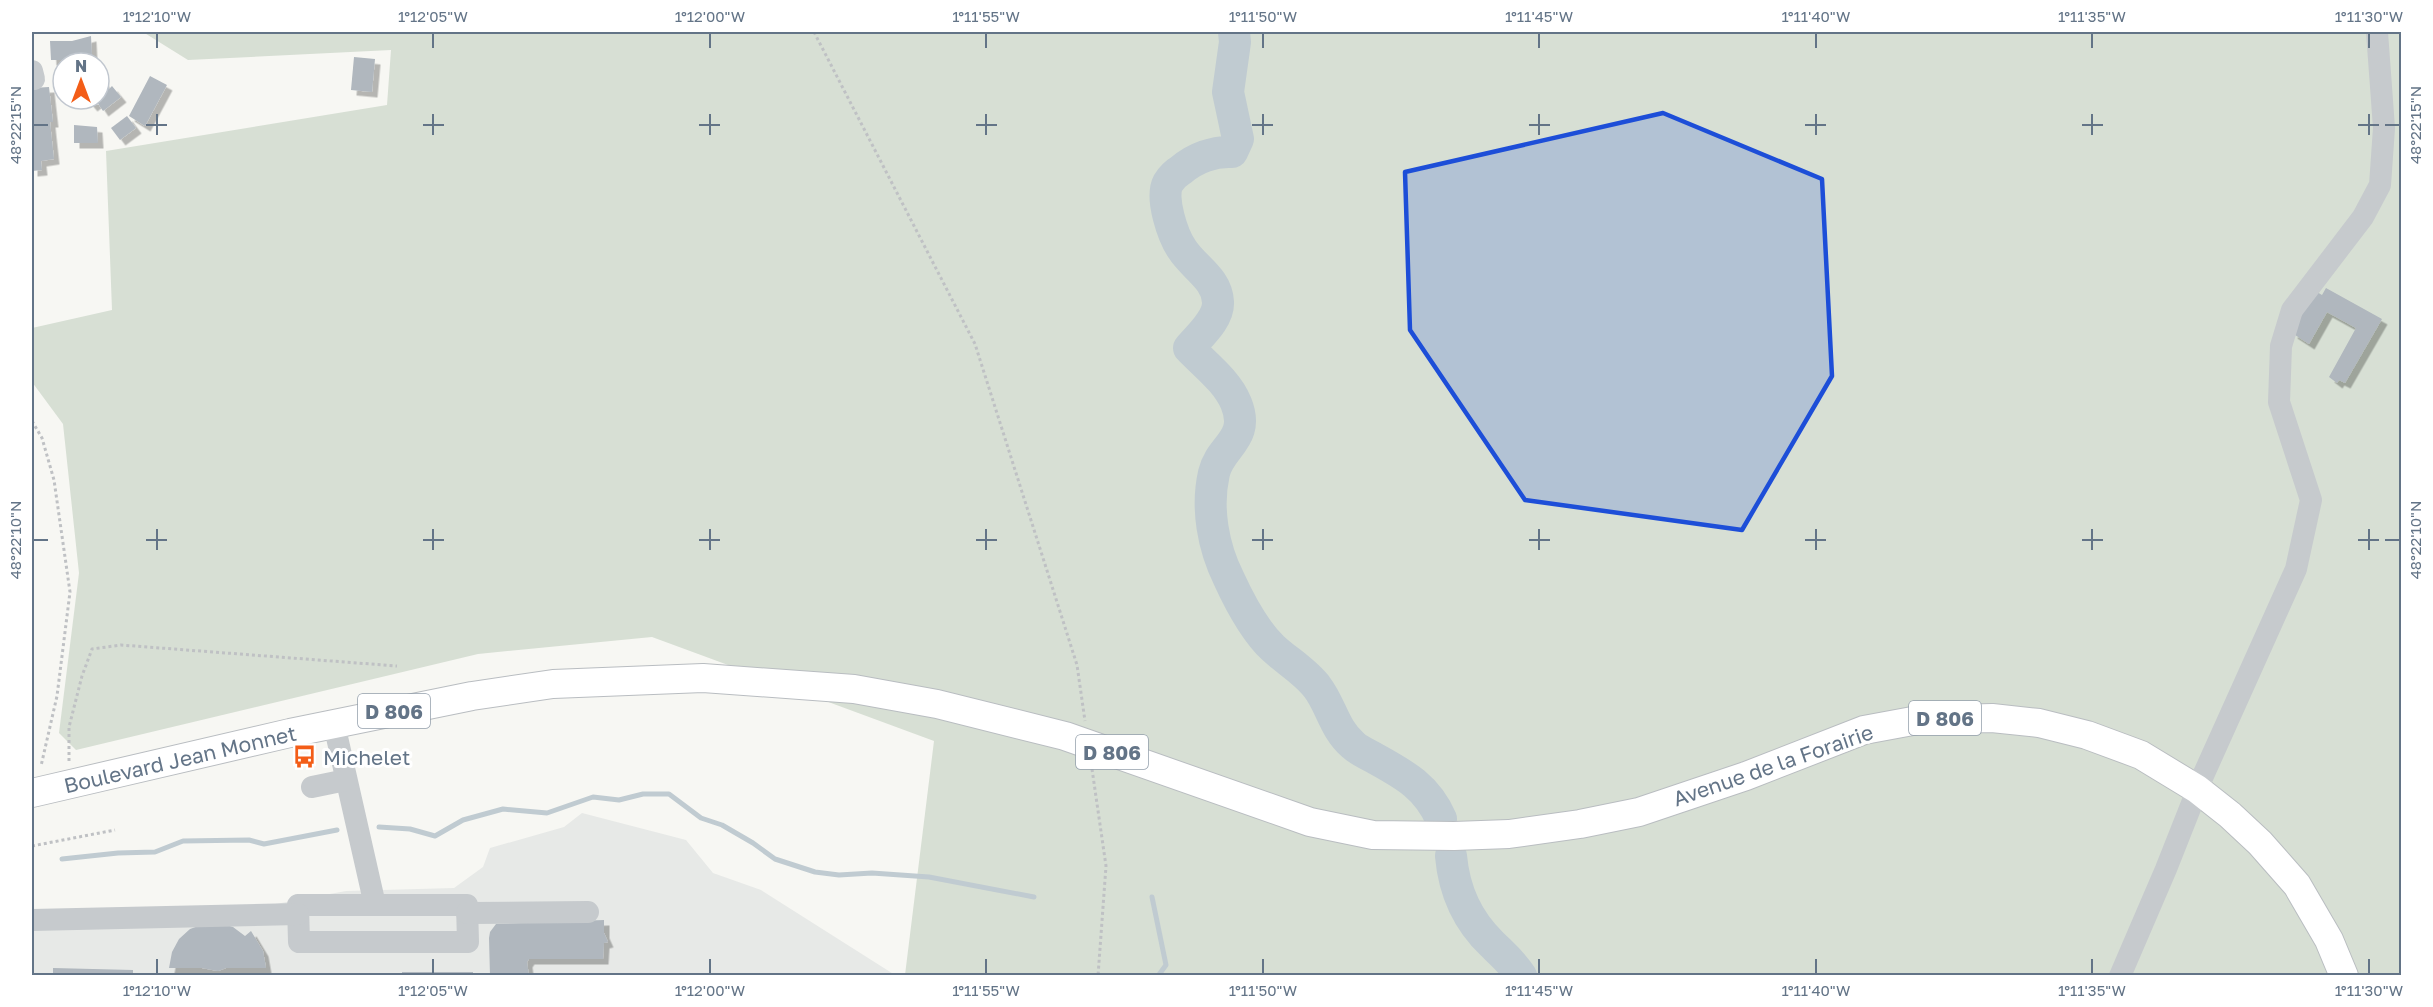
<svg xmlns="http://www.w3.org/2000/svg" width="2433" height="1007" font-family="'Golos Text',sans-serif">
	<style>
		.built { fill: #e7e9e7 }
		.green { fill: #d7dfd4 }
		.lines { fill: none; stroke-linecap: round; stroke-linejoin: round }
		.stream { stroke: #c0cbd1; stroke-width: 5 }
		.river { stroke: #c0cbd1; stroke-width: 32 }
		.building { fill: #b0b7be; filter: url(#shadow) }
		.major-casing { stroke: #b9bdc1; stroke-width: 30 }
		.path { stroke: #bfc1c4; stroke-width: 3; stroke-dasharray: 3 3; stroke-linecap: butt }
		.minor { stroke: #c6cacd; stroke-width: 22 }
		.major { stroke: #fff; stroke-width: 28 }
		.marked { fill: #1d4ed8; fill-opacity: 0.2; stroke: #1d4ed8; stroke-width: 4.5; stroke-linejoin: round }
		.ticks { fill: none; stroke: #637487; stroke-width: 2 }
		.labels { text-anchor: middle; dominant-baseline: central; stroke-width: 6; stroke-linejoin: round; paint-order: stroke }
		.shield { fill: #fff; stroke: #929eab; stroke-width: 1.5 }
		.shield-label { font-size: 20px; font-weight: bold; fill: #637487 }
		.poi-label { font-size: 21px; fill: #637487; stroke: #fff; text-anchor: start }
		.street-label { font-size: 21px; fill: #637487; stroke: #fff }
		.neatline { fill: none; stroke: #637487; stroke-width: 2 }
		.ticks-label { font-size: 15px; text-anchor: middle; fill: #637487 }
	</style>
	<defs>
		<filter id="shadow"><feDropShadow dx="5.5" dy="5.5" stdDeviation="0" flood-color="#0004"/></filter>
	</defs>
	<rect width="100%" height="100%" fill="#f7f7f3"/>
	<path class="built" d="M582,813L686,840L713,873L761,890L895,975L32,976V916H210L346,891L454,888L483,867L490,848L564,827Z"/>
	<path class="green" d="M143,32H2401V975H905L934,741L652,637L478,654L76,750L59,733L79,573L63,424L32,382V328L112,310L106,151L387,105L391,50L188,60Z"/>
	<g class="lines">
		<g class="stream">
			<path d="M379,827L410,829L435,836L463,820L503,809L547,813L593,797L619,800L643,794H669L701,818L722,825L753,843L775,859L815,872L839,875L872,873L929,877L1034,897"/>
			<path d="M62,859L118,853L155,852L183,841L249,840L264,844L337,830"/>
			<path d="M1152,897L1166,965L1158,976"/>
		</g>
		<g class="river">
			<path d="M1234,32L1235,42L1228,92L1238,139L1232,152C1214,151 1195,158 1181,170C1176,173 1171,178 1168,183C1160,198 1173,236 1182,249C1193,267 1217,278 1218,302C1219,319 1200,335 1189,348C1205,365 1227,381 1236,403C1251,439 1220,446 1214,473C1206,508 1213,547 1229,579C1240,603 1254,630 1273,648C1287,661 1306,672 1317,687C1331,705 1334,729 1353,745C1359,751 1368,754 1376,759C1405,775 1427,787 1441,819"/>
			<path d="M1451,856C1454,890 1467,920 1492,944C1503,955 1513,963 1521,976"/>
		</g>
	</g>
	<g class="building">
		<path d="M91,36L92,56L72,60H51L50,41H72Z"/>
		<path d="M354,57L375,59L372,92L351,90Z"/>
		<path d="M99,75L109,89L112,86L121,97L103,111L97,102L92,106L86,99H99Z"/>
		<path d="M150,76L167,85L145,126L129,116Z"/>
		<path d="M49,87L53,122H50L54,159L41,161L42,170L32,171V88Z"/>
		<path d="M127,116L136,128L120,140L111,128Z"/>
		<path d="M74,125L97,127L98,143H74Z"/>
		<path d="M2326,288L2382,319L2345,383L2339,380L2337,383L2329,377L2356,328L2327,312L2309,344L2292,333L2310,300L2317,292L2322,295Z"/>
		<path d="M604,920V933L608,942L604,943L603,959H529L527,962L529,976H490L489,938L490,932L496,924Z"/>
		<path d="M220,923L233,927L245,936L251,931L263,951L266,968H226L218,971L202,968H169L172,952L179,939L190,929L204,924Z"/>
		<path d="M53,968L133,970V976H53Z"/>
		<rect x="402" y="972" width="71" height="4"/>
		<path d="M359,973V976H319V974Z"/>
	</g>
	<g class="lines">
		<defs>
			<path id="major" d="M32,793L290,733L472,696L553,684L703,678L854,689L937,704L1065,736L1310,822L1373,835L1454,836L1509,834L1580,824L1639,812L1746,776L1864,730L1918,720L1992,718L2039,723L2087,735L2141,755L2197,789L2230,815L2260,843L2297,885L2329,940L2344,976"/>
		</defs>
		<use href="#major" class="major-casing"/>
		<g class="path">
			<path d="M814,32L975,344L1077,665L1085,721"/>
			<path d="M32,421L42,438L54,480L70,592L57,696L41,766"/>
			<path d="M69,761V727L82,676L92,649L121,645L397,666"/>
			<path d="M1092,769L1106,866L1098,976"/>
			<path d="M32,846L115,830"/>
		</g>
		<g class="minor">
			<path d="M32,71L34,79H32"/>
			<path d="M334,724L375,905"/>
			<path d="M312,787L346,780"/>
			<path d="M298,905H467L468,942H299Z"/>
			<path d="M467,913L588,912"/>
			<path d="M32,920L298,914"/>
			<path d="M2120,976L2166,869L2202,778L2296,569L2311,500L2279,402L2281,346L2292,310L2363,217L2380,185L2384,128L2377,32"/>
		</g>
		<use href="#major" class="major"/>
	</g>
	<path class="marked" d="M1663,113L1822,179L1832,376L1742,530L1525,500L1410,330L1405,172Z"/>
	<path class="ticks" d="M157,33V48M433,33V48M710,33V48M986,33V48M1263,33V48M1539,33V48M1816,33V48M2092,33V48M2369,33V48M157,114V135M433,114V135M710,114V135M986,114V135M1263,114V135M1539,114V135M1816,114V135M2092,114V135M2369,114V135M33,125H48M146,125H167M423,125H444M699,125H720M976,125H997M1252,125H1273M1529,125H1550M1805,125H1826M2082,125H2103M2358,125H2379M2385,125H2400M157,529V550M433,529V550M710,529V550M986,529V550M1263,529V550M1539,529V550M1816,529V550M2092,529V550M2369,529V550M33,540H48M146,540H167M423,540H444M699,540H720M976,540H997M1252,540H1273M1529,540H1550M1805,540H1826M2082,540H2103M2358,540H2379M2385,540H2400M157,959V974M433,959V974M710,959V974M986,959V974M1263,959V974M1539,959V974M1816,959V974M2092,959V974M2369,959V974"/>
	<defs>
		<symbol id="bus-bare" viewBox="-9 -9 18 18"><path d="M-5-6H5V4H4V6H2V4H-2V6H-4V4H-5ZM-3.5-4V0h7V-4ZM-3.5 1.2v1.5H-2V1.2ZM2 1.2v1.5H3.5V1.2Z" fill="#f35d17" stroke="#fff" stroke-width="2.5" paint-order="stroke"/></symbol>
	</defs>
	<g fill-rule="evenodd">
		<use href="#bus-bare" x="288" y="740" width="33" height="33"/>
	</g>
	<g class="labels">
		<g class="shield">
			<rect x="358" y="694" width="72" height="34" rx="4.5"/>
			<rect x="1909" y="701" width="72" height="34" rx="4.5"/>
			<rect x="1076" y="735" width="72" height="34" rx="4.5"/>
		</g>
		<g class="shield-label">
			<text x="394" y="711">D 806</text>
			<text x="1945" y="718">D 806</text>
			<text x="1112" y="752">D 806</text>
		</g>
		<g class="poi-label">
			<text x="323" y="757">Michelet</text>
		</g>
		<g class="street-label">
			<text transform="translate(180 759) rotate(-13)">Boulevard Jean Monnet</text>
			<text transform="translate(1773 765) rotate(-19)">Avenue de la Forairie</text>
		</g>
	</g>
	<rect width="2433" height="1007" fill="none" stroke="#ffffff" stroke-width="66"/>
	<g transform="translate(81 81)"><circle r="28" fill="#ffffff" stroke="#c1c7cf" stroke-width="1.5"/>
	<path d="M0-4.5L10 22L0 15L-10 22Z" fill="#f35d17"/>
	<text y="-9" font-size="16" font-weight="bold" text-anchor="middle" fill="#637487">N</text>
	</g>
	<rect x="33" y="33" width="2367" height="941" class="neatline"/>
	<g class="ticks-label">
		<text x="157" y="22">1°12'10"W</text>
		<text x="433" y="22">1°12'05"W</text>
		<text x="710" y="22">1°12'00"W</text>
		<text x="986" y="22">1°11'55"W</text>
		<text x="1263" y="22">1°11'50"W</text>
		<text x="1539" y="22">1°11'45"W</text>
		<text x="1816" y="22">1°11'40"W</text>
		<text x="2092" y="22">1°11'35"W</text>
		<text x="2369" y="22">1°11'30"W</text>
		<text transform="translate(16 125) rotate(-90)" y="5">48°22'15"N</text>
		<text transform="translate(2416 125) rotate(-90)" y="5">48°22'15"N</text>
		<text transform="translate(16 540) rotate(-90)" y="5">48°22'10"N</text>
		<text transform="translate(2416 540) rotate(-90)" y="5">48°22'10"N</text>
		<text x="157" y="996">1°12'10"W</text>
		<text x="433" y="996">1°12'05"W</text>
		<text x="710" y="996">1°12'00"W</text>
		<text x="986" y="996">1°11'55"W</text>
		<text x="1263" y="996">1°11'50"W</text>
		<text x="1539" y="996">1°11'45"W</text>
		<text x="1816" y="996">1°11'40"W</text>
		<text x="2092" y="996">1°11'35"W</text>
		<text x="2369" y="996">1°11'30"W</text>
	</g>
</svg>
